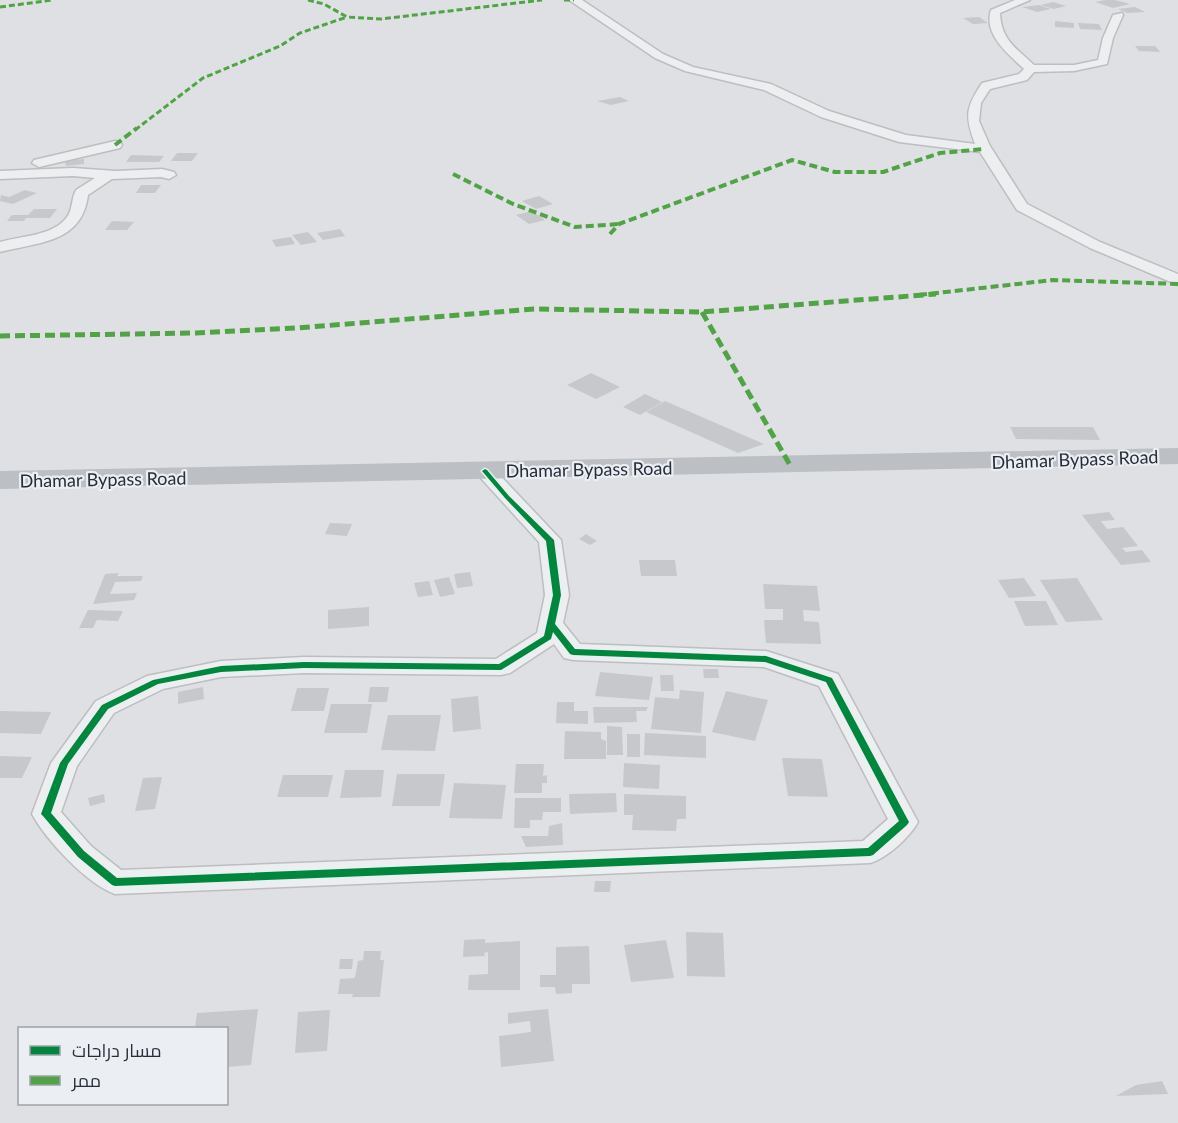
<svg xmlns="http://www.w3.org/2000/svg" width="1178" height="1123" font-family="Lato,Cairo,sans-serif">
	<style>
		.building { fill: #c6c8cb }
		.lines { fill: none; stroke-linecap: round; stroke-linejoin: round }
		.street-casing { stroke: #bcbec1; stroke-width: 3 }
		.street { fill: #edeef0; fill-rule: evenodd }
		.secondary { fill: #bcbfc3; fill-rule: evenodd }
		.quiet-far2 { stroke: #51a445; stroke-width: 3; stroke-dasharray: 6 3; stroke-linecap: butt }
		.quiet-far1 { stroke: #51a445; stroke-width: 4; stroke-dasharray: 8 4; stroke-linecap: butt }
		.quiet { stroke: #51a445; stroke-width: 5; stroke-dasharray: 10 5; stroke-linecap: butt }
		.cycleway-casing { stroke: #ebeff3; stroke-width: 3 }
		.cycleway { fill: #00873e; fill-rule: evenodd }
		.labels { text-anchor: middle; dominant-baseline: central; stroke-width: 4.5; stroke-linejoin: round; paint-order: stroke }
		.street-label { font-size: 18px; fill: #272e3a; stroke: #ebeff3 }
	</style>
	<rect width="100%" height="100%" fill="#dee0e3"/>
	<g class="building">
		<path d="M1106,0H1115L1130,4L1113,8L1095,2Z"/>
		<path d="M1053,2L1066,6L1054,9L1041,5Z"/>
		<path d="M1039,5L1051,9L1037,12L1022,7Z"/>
		<path d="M1135,7L1145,12L1127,13L1118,9Z"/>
		<path d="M979,17L988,23L973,24L963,18Z"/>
		<path d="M1055,21L1074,23V28L1055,27Z"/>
		<path d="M1078,23L1099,24L1102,30L1080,29Z"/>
		<path d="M1135,46H1155L1160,52L1139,51Z"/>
		<path d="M620,97L629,101L611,105L597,101Z"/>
		<path d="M177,153H198L192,161H171Z"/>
		<path d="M131,155L164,156L159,162H126Z"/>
		<path d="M84,159V164L66,166L65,161Z"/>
		<path d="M141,185H161L155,193H136Z"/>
		<path d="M25,190L37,193L13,204L0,201L1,195L9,197Z"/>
		<path d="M539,196L553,204L536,209L522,201Z"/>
		<path d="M34,209H57L50,218H26L24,221H7L12,215H28Z"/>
		<path d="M532,211L545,220L529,224L516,215Z"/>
		<path d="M112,221L134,222L127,230H105Z"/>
		<path d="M340,229L345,236L323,240L317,233Z"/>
		<path d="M308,232L317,242L301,245L292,235Z"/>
		<path d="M291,237L295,244L276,247L272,240Z"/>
		<path d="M591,373L620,387L596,399L567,385Z"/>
		<path d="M645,394L662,402L640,415L623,407Z"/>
		<path d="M665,401L764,444L738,453L646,412Z"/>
		<path d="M1010,427H1093L1100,440L1016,439Z"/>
		<path d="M1109,512L1115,520L1101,521L1107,529L1123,527L1138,546L1122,548L1126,552L1142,550L1151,562L1121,565L1082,515Z"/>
		<path d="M330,523L352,524L347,536L325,534Z"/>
		<path d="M586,534L597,541L590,545L579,539Z"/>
		<path d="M639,560H675L677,576H641Z"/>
		<path d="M470,572L473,586L457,588L454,574Z"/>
		<path d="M119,573L117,576H143L141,581L115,582L110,594L137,593L134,600L93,604L105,574Z"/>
		<path d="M449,577L455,594L440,597L434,580Z"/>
		<path d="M1024,578L1036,596L1009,598L998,580Z"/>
		<path d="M1077,578L1103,620L1066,622L1040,580Z"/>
		<path d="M429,581L433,595L418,597L414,583Z"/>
		<path d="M763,584L817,586L820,611L803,610L804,621L819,622L821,644L766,643L764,620H783V609H765Z"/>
		<path d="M1014,601H1046L1058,625L1025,626Z"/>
		<path d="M369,607V626L328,629V610Z"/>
		<path d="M88,610L123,611L118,621L97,620L93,628H79Z"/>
		<path d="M703,669H718L719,678H704Z"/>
		<path d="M600,672L653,677L649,700L595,696Z"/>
		<path d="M660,675H673L674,691H661Z"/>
		<path d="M203,687L204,699L178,704V692Z"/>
		<path d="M370,687H389L387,702H368Z"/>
		<path d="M297,688H329L324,711H291Z"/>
		<path d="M680,690L704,692L701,733L651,729L655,697L679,699Z"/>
		<path d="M726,691L768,700L755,741L712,732Z"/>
		<path d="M478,696L481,729L453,732L451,699Z"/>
		<path d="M557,702H574V711H588V724L556,723Z"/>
		<path d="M331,704H372L367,733H324Z"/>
		<path d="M593,707H648L646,711H636L637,722L594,723Z"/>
		<path d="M0,711L51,712L41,734L0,733Z"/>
		<path d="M388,715H441L435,751L381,750Z"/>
		<path d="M607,726L622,727L623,755H607Z"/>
		<path d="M565,731L601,732V739L606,741V759H564Z"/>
		<path d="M645,733L706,736V758L644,755Z"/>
		<rect x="627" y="734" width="13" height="23"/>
		<path d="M0,756L32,757L22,778H0Z"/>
		<path d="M782,758L822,759L828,797L788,796Z"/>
		<path d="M624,763L660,765L659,789L623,787Z"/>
		<path d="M516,764H544L543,776L547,775V783H542V793H514Z"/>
		<path d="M345,770H384L381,797L340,798Z"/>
		<path d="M397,774H445L440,806H392Z"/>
		<path d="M283,775H333L328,797H277Z"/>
		<path d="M162,777L155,809L135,811L143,778Z"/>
		<path d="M454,783L506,785L502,819L449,818Z"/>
		<path d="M616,793L617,812L570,814L569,794Z"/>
		<path d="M104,794L105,802L90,806L88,798Z"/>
		<path d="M624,794L686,796V819H677L676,831L632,830L633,815H624Z"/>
		<path d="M515,798H561V812H543L542,820H530V828H514Z"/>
		<path d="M562,823L563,845L526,847L521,836H548L549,826Z"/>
		<path d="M595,881H611L610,892H594Z"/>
		<path d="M686,932L723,933L725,977L687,976Z"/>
		<path d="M485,939V943L520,941V990H468L469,975L488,974V952L484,953L485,956L463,957L464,940Z"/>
		<path d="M666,940L674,978L631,982L624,945Z"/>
		<path d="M589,946L590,984H572V993L556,994L555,987H540V975H556V947Z"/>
		<path d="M364,951H381L380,960H384L380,997H352L353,994H338L340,979L355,978L358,961L363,960Z"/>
		<path d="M340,959H353L352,969H339Z"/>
		<path d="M258,1009L251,1065L226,1067V1028H195L197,1013Z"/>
		<path d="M548,1009L554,1061L501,1067L499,1036L531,1032L530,1021L508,1024V1013Z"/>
		<path d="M330,1010L327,1051L295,1053L298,1012Z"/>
		<path d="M1162,1081L1168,1094L1116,1096L1136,1085Z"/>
	</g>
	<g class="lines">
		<defs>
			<g id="street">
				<path d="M569,0H582L663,54L693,67L771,84L829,111L906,135L975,144C965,116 965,109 982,83L1019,74L1024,69C1008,54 983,34 991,10L1015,0H1030L1000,13C1001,40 1016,48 1034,65H1074L1098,60L1103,38L1113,15L1122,13L1123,15L1113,38L1107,64L1074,71L1034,72L1027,80L990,89L981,103L979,121L990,146L1027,204L1100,242L1178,274V285L1090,248L1017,210L980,152L899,142L821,117L764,90L685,71L655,58Z"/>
				<path d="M115,141L120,142L122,145L120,148L39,167L32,163L34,160Z"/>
				<path d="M73,168L116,171L162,169L174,172L176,175L169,179L161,177L112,179L88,195C82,243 39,242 0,252V242C20,236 54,236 67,217C73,209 71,199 76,190L95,178L73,176L0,179V171Z"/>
				<path d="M485,465L492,467L561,540L569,595L563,623L580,644L766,651L838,674L918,822C909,838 887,858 870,863L115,894C87,884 46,840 32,814L51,763L96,701L147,676L221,661L304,657L496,659L537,633L545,595L539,542L478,475L475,471L478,467ZM554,644L564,658L573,660L764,667L819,686L888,819L863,841L121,870L91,846L61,812L77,766L114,713L163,689L221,677L304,673L501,675L510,673Z"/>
			</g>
		</defs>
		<use href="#street" class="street-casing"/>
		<use href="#street" class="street"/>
		<path class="secondary" d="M1178,448V464L0,489V471Z"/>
		<g class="quiet-far2">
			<path d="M308,0L324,4L347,17L381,19L542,0"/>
			<path d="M564,0H574"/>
			<path d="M0,7L53,0"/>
			<path d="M135,130L203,78L280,46L300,33L347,17"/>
		</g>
		<g class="quiet-far1">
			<path d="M115,145L137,128"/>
			<path d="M453,174L513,204L575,227L619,224"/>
			<path d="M610,234L619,224L792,160L835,172H883L940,153L985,149"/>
			<path d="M919,295L1053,280L1178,284"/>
		</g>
		<g class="quiet">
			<path d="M702,312L790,465"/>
			<path d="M0,336L196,333L297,328L534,309L702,312L936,294"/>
		</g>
		<defs>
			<path id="cycleway" d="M485,469L487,470L509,496L554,540L561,595L555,624L575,649L766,656L832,678L909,822L907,825L873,855L870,856L115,886L112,885L78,857L43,816L41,814L60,763L102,705L153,680L221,666L304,662L499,664L544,636L553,595L546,541L505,498L482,471ZM553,632L570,654L573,655L765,662L826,682L899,821L868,848L117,878L84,851L51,813L68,764L108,709L158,684L221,672L304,668L501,670L551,639Z"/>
		</defs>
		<use href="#cycleway" class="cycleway-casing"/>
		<use href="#cycleway" class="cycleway"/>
	</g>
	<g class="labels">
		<g class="street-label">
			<text transform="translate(1075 459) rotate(-2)">Dhamar Bypass Road</text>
			<text transform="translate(589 469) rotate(-1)">Dhamar Bypass Road</text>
			<text transform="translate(103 479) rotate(-1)">Dhamar Bypass Road</text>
		</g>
	</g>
	<rect x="18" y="1027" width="210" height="78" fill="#ebeff3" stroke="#9da2a9" stroke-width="1.5"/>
	<rect x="30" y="1046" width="30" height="9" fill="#00873e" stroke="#9da2a9" stroke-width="1.5"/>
	<text x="72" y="1057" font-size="18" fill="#272e3a">مسار دراجات</text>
	<rect x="30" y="1076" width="30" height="9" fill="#51a445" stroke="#9da2a9" stroke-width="1.5"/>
	<text x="72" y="1087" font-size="18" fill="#272e3a">ممر</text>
</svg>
